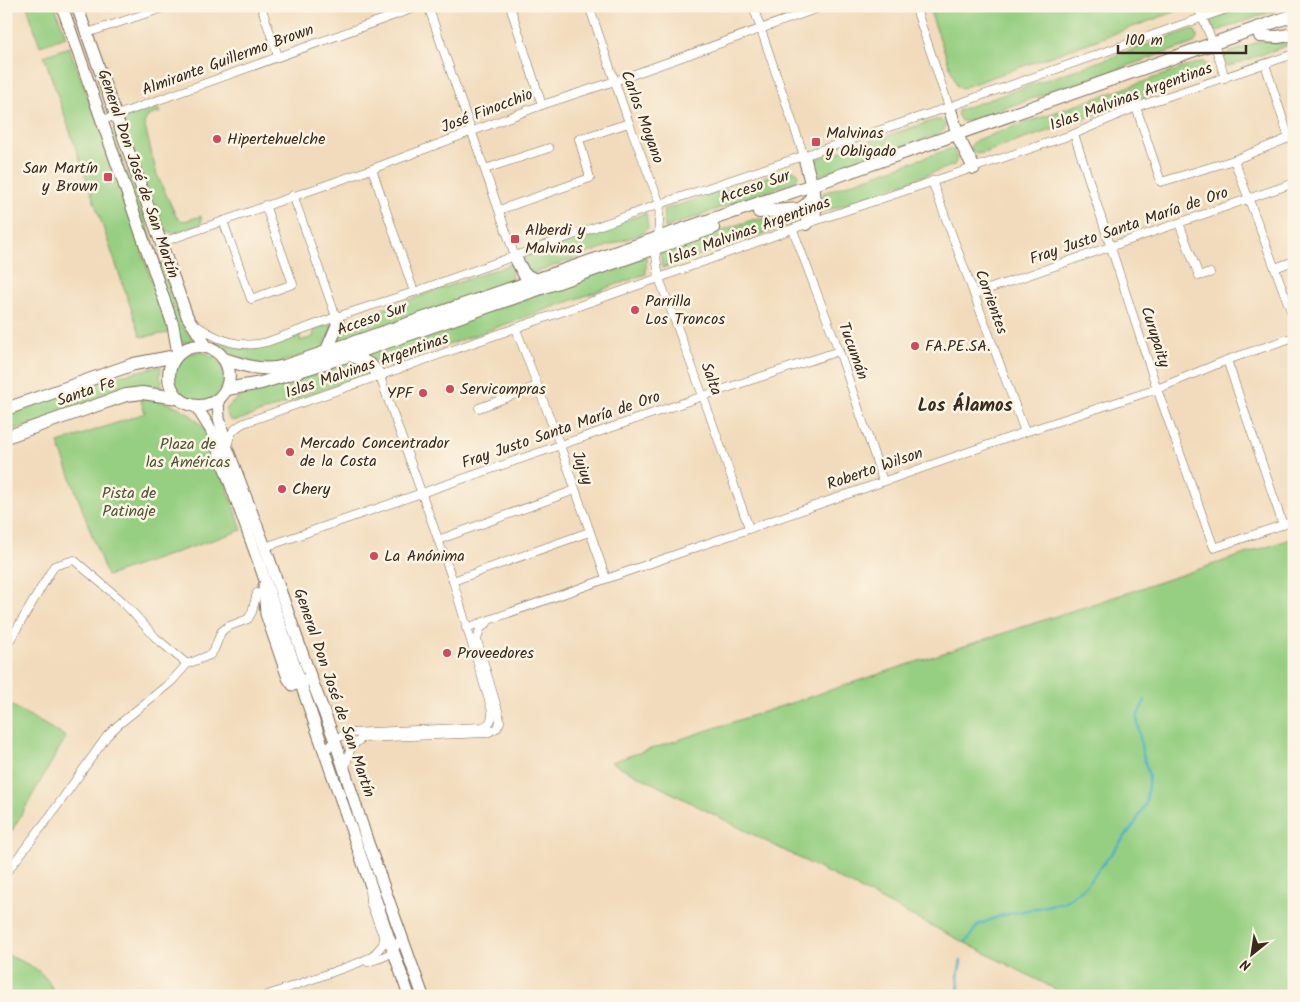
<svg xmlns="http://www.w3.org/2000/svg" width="1300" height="1002" font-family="Kalam,sans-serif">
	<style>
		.green { fill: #97cf82; stroke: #697c50 }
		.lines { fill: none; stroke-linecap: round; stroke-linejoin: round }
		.stream { stroke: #4ab1c9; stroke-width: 2.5 }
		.street-casing { stroke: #7b6855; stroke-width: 9 }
		.secondary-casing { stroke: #7b6855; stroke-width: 13 }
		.primary-casing { stroke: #7b6855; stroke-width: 14 }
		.street { stroke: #fff; stroke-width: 8 }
		.secondary { stroke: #fff; stroke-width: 11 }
		.primary { stroke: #fff; stroke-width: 12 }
		.poi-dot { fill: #d1495b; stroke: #fcf5e5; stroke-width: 2 }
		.labels { text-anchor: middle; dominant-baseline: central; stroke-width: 5; stroke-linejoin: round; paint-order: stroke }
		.street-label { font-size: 16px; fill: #3b2a1e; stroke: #fcf5e5 }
		.poi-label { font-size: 16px; fill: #3b2a1e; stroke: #fcf5e5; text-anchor: start }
		.park-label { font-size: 16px; fill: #525337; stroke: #fcf5e5 }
		.quarter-label { font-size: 19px; font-weight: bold; fill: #3b2a1e; stroke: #fcf5e5 }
	</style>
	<rect width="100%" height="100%" fill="#fcf5e5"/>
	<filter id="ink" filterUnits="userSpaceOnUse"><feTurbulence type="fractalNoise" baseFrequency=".02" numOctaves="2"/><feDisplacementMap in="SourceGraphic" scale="10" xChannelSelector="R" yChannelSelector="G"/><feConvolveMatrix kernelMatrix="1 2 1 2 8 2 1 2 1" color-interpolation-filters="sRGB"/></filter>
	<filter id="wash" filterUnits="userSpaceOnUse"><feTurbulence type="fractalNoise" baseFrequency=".0096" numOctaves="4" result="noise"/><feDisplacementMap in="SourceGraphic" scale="20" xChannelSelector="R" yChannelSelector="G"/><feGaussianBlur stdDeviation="1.12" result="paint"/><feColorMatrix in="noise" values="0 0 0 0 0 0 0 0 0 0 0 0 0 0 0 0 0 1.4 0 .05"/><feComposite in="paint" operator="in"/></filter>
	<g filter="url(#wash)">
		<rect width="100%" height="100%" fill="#f2dbbc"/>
		<g class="green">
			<path d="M27,6H55L66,37L40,46Z"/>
			<path d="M928,6H1184L1183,9L962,88L957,86Z"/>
			<path d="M1250,6H1288L1214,32L1210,19Z"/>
			<path d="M1190,30L1195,31L1197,35V39L1194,43L967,121H961L957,114L958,111L962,109Z"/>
			<path d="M1260,41L1276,43L1294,41V43L1227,67L1222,56Z"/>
			<path d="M69,47L109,153C109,166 111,179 121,188L169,333L141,337L44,56Z"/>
			<path d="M1200,62H1204L1208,66V73L1204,78L983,153L976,154L970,149L972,144L976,140Z"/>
			<path d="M154,106L161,112L148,116L144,123L157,175L177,218L184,221L201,216V224L174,233L162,230L158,222L160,215L151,194L147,193L124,123L127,115Z"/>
			<path d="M935,120H941L945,124L944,130L939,134L821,175L816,173C813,168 812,165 816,159Z"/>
			<path d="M113,131L182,323L185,330L195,341L180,343L110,132Z"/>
			<path d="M952,148C956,155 959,158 954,165L818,214L823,202V193Z"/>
			<path d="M791,169L798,173L797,179L792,182L665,228L663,210Z"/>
			<path d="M646,213L648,228L643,233L532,274L528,271L523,258Z"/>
			<path d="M795,215L803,220L662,268L660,251L752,220Z"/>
			<path d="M646,256V274L386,367L364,355Z"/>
			<path d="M511,264L512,280L337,344L343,323Z"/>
			<path d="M334,324L323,348C311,352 281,364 270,364C251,365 231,354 216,343L217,341C252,356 267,346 300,334V341L313,337L315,329Z"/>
			<circle cx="199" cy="377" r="25"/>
			<path d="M352,360L373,372L242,419L233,421L229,419L226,410C231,402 239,398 247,393Z"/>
			<path d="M161,366L160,376L163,391L6,431V415L117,376Z"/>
			<path d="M140,398C172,402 190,408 209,435L242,530L107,576L58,443L145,413Z"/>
			<path d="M1294,538V996H1069L611,762Z"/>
			<path d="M6,702L66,737L6,841Z"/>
			<path d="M6,954C32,967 44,968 56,996H6Z"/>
		</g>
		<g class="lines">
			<g class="stream">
				<path d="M966,942L978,925L1000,916L1064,902L1085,887L1134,825L1146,803L1149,777L1142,751L1137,717L1145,700"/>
				<path d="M959,996L958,976L961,961"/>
			</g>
		</g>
	</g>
	<g filter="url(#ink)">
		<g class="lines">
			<defs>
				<g id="street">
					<path d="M261,6L278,56"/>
					<path d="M428,6L515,257"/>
					<path d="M510,6L542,105"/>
					<path d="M589,6L629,123L660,204L658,238L655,249L659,278L703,396L749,528"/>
					<path d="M753,6L804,156"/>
					<path d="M915,6L949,107"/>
					<path d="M1197,6L1217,52L1225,78"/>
					<path d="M87,33L169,6"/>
					<path d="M1136,107L1161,182L1234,160L1289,138L1265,64"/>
					<path d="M103,120L420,6"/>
					<path d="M1074,134L1157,389L1214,548L1294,521"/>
					<path d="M1234,160L1294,319"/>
					<path d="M372,169L414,292"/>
					<path d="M485,169L549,148"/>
					<path d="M932,181L1025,432"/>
					<path d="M293,195L336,317"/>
					<path d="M499,210L590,178L579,139L629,123"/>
					<path d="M223,221L251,299L293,284L265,205"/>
					<path d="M1179,223L1199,276L1210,273"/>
					<path d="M793,230L839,351L883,481"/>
					<path d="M160,243L372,169L542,105L615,81L824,6"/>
					<path d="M1275,268L1294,261"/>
					<path d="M974,294L1294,183"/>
					<path d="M196,325C217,340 241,349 267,342L336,317L414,292L660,204L949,107L1235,6"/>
					<path d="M516,329L560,445L606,578"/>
					<path d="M1227,360L1283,525"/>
					<path d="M479,408L537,386"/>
					<path d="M228,446C228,435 234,428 244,423L659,278L806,224L1074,134L1136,107L1294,54"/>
					<path d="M438,540L575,490"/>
					<path d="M265,547L703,396L839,351"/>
					<path d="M453,581L589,532"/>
					<path d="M466,628L1025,432L1157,389L1227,360L1294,337"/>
					<path d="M6,647L54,566L74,560L122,601L156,638L187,664"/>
					<path d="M325,751L339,737L350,733L482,727C490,725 493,719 492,711L453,581L380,377"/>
					<path d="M345,768L351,747L362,738L487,733L497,728L500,722L499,714L477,640L480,629L487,623"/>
					<path d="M6,873L50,816L107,736L118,725L171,682L187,664L210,655L214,650L221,632L227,627L248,619L252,612L257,593L264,595"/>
					<path d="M368,962C389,956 391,955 402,937"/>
					<path d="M265,996L358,963L373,956L383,944L384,938L370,902L369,891"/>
				</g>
				<g id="secondary">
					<path d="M62,6L173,325L178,354"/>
					<path d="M77,6L187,316L207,347"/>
					<path d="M218,400L219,418L227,448L265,547L311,678L335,741L367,840L423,996"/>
					<path d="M196,406L211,430L258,560L409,996"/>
					<path d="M264,586L266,614L288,678L293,685L307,680"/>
				</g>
				<g id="primary">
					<path d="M1260,36L1278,37L1294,34"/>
					<path d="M949,107L960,141L974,168"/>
					<path d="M804,156L816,202L815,212L806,224"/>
					<path d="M759,212L800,209L808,203L814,192"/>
					<path d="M515,257L524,274L536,280"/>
					<circle cx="199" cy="376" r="30"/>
					<path d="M326,352L338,324L336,317"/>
					<path d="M350,355C363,360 374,365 380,377"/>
					<path d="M224,359C245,366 263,372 285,366L812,185L1294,15"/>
					<path d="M227,389L261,383L350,355L713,228"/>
					<path d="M6,409L134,364L176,356"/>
					<path d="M6,437L126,395L142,393L178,398"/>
				</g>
			</defs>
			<use href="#street" class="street-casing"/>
			<use href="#secondary" class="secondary-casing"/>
			<use href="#primary" class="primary-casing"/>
			<use href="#street" class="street"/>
			<use href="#secondary" class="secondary"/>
			<use href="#primary" class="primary"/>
		</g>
	</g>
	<g class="poi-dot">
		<circle cx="217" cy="139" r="5"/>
		<rect x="811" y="137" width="10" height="10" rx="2.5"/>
		<rect x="103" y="172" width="10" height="10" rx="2.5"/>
		<rect x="510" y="234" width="10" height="10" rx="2.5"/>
		<circle cx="635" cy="310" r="5"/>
		<circle cx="915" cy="346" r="5"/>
		<circle cx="450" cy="389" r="5"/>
		<circle cx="423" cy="393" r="5"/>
		<circle cx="290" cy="452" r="5"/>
		<circle cx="282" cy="489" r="5"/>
		<circle cx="374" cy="556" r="5"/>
		<circle cx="447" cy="653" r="5"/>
	</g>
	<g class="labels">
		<g class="street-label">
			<text transform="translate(228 60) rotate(-20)">Almirante Guillermo Brown</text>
			<text transform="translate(1131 97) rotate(-20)">Islas Malvinas Argentinas</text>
			<text transform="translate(487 111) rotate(-21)">José Finocchio</text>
			<text transform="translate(642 117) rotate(70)">Carlos Moyano</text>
			<text transform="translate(138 174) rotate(71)">General Don José de San Martín</text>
			<text transform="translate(755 187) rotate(-19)">Acceso Sur</text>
			<text transform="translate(1129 226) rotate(-19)">Fray Justo Santa María de Oro</text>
			<text transform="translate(749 231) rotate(-20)">Islas Malvinas Argentinas</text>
			<text transform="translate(991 302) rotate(70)">Corrientes</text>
			<text transform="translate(372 319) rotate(-19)">Acceso Sur</text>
			<text transform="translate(1155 337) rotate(72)">Curupaity</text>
			<text transform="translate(853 351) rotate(70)">Tucumán</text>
			<text transform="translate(367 366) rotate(-19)">Islas Malvinas Argentinas</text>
			<text transform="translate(711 379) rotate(70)">Salta</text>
			<text transform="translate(86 392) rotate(-19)">Santa Fe</text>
			<text transform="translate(561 430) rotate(-19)">Fray Justo Santa María de Oro</text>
			<text transform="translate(582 468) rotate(71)">Jujuy</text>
			<text transform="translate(875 469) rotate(-19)">Roberto Wilson</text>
			<text transform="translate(334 693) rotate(71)">General Don José de San Martín</text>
		</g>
		<g class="poi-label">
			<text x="826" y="133">Malvinas<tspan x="826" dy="18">y Obligado</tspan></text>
			<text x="227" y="139">Hipertehuelche</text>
			<text x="98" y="168" text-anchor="end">San Martín<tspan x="98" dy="18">y Brown</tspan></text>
			<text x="525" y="230">Alberdi y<tspan x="525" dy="18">Malvinas</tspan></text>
			<text x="645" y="301">Parrilla<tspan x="645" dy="18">Los Troncos</tspan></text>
			<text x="925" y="346">FA.PE.SA.</text>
			<text x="460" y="389">Servicompras</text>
			<text x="413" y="393" text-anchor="end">YPF</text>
			<text x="300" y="443">Mercado Concentrador<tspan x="300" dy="18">de la Costa</tspan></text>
			<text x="292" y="489">Chery</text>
			<text x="384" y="556">La Anónima</text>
			<text x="457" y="653">Proveedores</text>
		</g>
		<g class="park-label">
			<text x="188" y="444">Plaza de<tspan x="188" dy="18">las Américas</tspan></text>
			<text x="129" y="493">Pista de<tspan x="129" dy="18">Patinaje</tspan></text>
		</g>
		<g class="quarter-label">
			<text x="965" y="406">Los Álamos</text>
		</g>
	</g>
	<rect width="1300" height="1002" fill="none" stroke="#fcf5e5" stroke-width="25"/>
	<g transform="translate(1252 954) rotate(210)" stroke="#fcf5e5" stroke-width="4" paint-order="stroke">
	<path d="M0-4L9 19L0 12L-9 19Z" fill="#3b2a1e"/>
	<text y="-8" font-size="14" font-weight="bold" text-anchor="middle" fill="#3b2a1e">N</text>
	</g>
	<path d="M1118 45v8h128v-8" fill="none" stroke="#3b2a1e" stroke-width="2.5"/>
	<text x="1125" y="45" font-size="15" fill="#3b2a1e" stroke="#fcf5e5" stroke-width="4" paint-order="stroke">100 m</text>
</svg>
